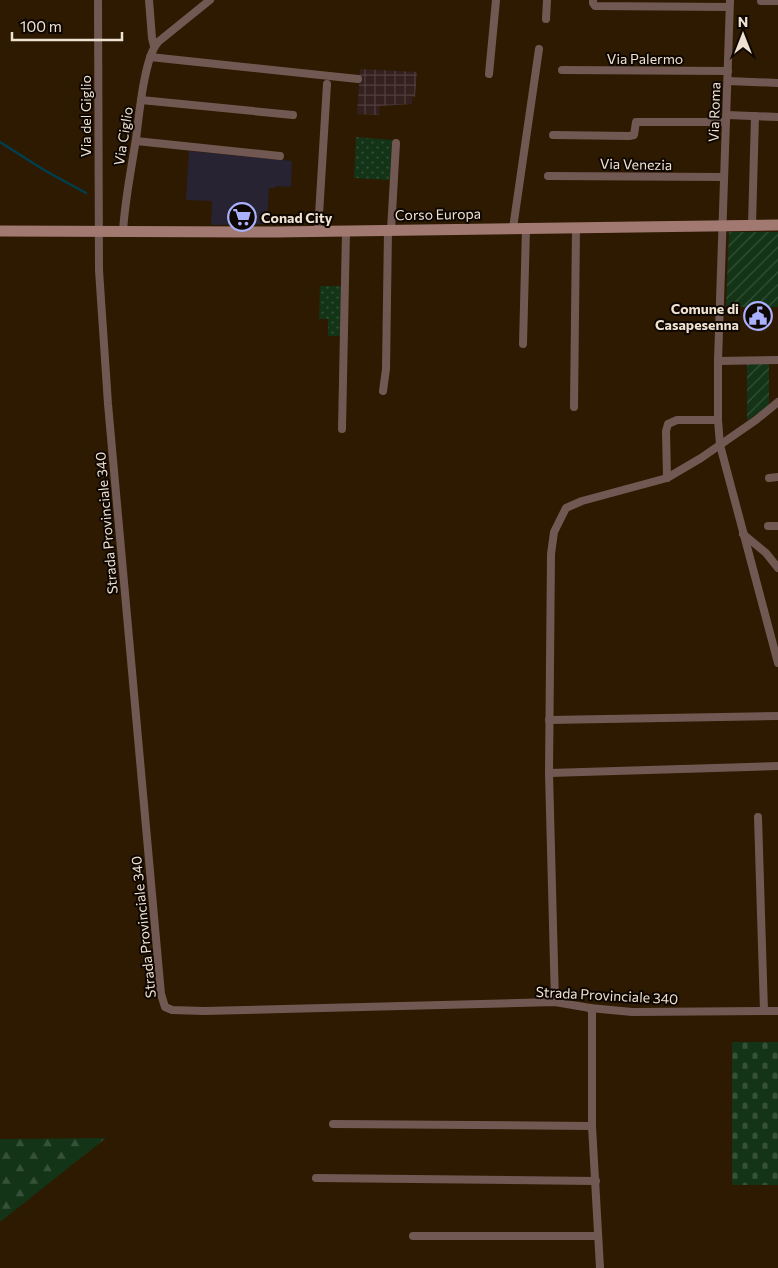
<svg xmlns="http://www.w3.org/2000/svg" width="778" height="1268" font-family="Commissioner,sans-serif">
	<style>
		.commercial { fill: #282332 }
		.industrial { fill: url(#industrial-grid) }
		.grass { fill: url(#grass-dots) }
		.forest { fill: url(#forest-firs) }
		.cemetery { fill: url(#cemetery-stones) }
		.garden { fill: url(#garden-furrows) }
		.lines { fill: none; stroke-linecap: round; stroke-linejoin: round }
		.stream { stroke: #013e4e; stroke-width: 2.5 }
		.street { stroke: #725853; stroke-width: 8 }
		.secondary { stroke: #a17971; stroke-width: 11 }
		.labels { text-anchor: middle; dominant-baseline: central; stroke-width: 4; stroke-linejoin: round; paint-order: stroke }
		.street-label { font-size: 14px; fill: #efe2d3; stroke: #0f0701 }
		.poi-label { font-size: 14px; font-weight: bold; fill: #efe2d3; stroke: #0f0701; text-anchor: start }
	</style>
	<defs>
		<pattern id="industrial-grid" width="8" height="8" patternUnits="userSpaceOnUse" patternTransform="scale(1.25)"><rect width="8" height="8" fill="#33201f"/><path d="M0 4h8M4 0v8" fill="none" stroke="#51403f"/></pattern>
		<pattern id="grass-dots" width="8" height="8" patternUnits="userSpaceOnUse" patternTransform="scale(1.25)"><rect width="8" height="8" fill="#133417"/><path d="M2 2h.1M6 6h.1" fill="none" stroke="#365138" stroke-width="1.8" stroke-linecap="round"/></pattern>
		<pattern id="forest-firs" width="22" height="20" patternUnits="userSpaceOnUse" patternTransform="scale(1.25)"><rect width="22" height="20" fill="#133417"/><path d="M5 1l3.5 6h-7zM16 11l3.5 6h-7z" fill="#365138"/></pattern>
		<pattern id="cemetery-stones" width="16" height="16" patternUnits="userSpaceOnUse" patternTransform="scale(1.25)"><rect width="16" height="16" fill="#133417"/><path d="M2 7V4a2 2 0 0 1 4 0v3zM10 15v-3a2 2 0 0 1 4 0v3z" fill="#365138"/></pattern>
		<pattern id="garden-furrows" width="10" height="10" patternUnits="userSpaceOnUse" patternTransform="scale(1.25)"><rect width="10" height="10" fill="#133417"/><path d="M-1 1l2-2M0 10L10 0M9 11l2-2" fill="none" stroke="#365138"/></pattern>
	</defs>
	<rect width="100%" height="100%" fill="#2d1a01"/>
	<path class="commercial" d="M189,151L292,161L291,187L276,186L275,188H269L267,224L211,225L212,201L186,200Z"/>
	<path class="industrial" d="M360,69L417,72L415,97H412V104L380,106L379,115L357,114Z"/>
	<g class="grass">
		<path d="M356,137L392,140L390,180L354,178Z"/>
		<path d="M320,286H341V336H328V319H319Z"/>
	</g>
	<path class="forest" d="M106,1138L0,1222V1139Z"/>
	<rect class="cemetery" x="732" y="1042" width="46" height="143"/>
	<g class="garden">
		<path d="M729,232H778V307H726Z"/>
		<path d="M747,364H769V405L747,421Z"/>
	</g>
	<g class="lines">
		<path class="stream" d="M0,142L44,170L86,193"/>
		<g class="street">
			<path d="M98,0L99,270L108,404L161,994L165,1007L172,1010L204,1011L555,1002L590,1008L632,1012L778,1011"/>
			<path d="M149,0L152,38L154,46"/>
			<path d="M593,0V3L595,6L729,7"/>
			<path d="M730,0L718,361V420L720,445L778,663"/>
			<path d="M761,1H778"/>
			<path d="M546,19L547,0"/>
			<path d="M150,57L358,79"/>
			<path d="M562,70L728,71"/>
			<path d="M489,74L496,0"/>
			<path d="M728,81L778,83"/>
			<path d="M141,100L293,115"/>
			<path d="M727,115L778,117"/>
			<path d="M553,135L629,136L634,135L636,122H726"/>
			<path d="M136,141L280,156"/>
			<path d="M548,176L724,177"/>
			<path d="M752,225L755,116"/>
			<path d="M513,228L539,49"/>
			<path d="M391,230L396,143"/>
			<path d="M123,231C125,200 131,170 136,139C139,116 144,58 158,42L210,0"/>
			<path d="M318,231L327,84"/>
			<path d="M523,344L526,228"/>
			<path d="M718,361L778,360"/>
			<path d="M383,391L386,369L388,230"/>
			<path d="M574,407L576,228"/>
			<path d="M342,429L346,231"/>
			<path d="M667,478L666,431L668,424L677,420H718"/>
			<path d="M769,478L778,477"/>
			<path d="M768,526H778"/>
			<path d="M743,534L766,553L778,568"/>
			<path d="M549,720L778,716"/>
			<path d="M549,773L778,766"/>
			<path d="M758,817L764,1011"/>
			<path d="M555,1002L549,773L551,554L554,532L566,508L582,501L667,478L701,458L756,420L778,402"/>
			<path d="M590,1008L592,1012V1126L600,1268"/>
			<path d="M333,1124L592,1126"/>
			<path d="M316,1178L596,1181"/>
			<path d="M413,1236H598"/>
		</g>
		<path class="secondary" d="M0,231L276,232L778,225"/>
	</g>
	<defs>
		<symbol id="supermarket-ring" viewBox="-11 -11 22 22"><circle r="9.5" fill="#0f0701" stroke="#a9b0fc" stroke-width="1.5"/><path d="M-6-5.5h2.5l.6 2H6L4.5 2H-2.5L-4.4-4H-6ZM-1.5 3.2a1.3 1.3 0 1 0 .1 0ZM3 3.2a1.3 1.3 0 1 0 .1 0Z" fill="#a9b0fc"/></symbol>
		<symbol id="civic-ring" viewBox="-11 -11 22 22"><circle r="9.5" fill="#0f0701" stroke="#a9b0fc" stroke-width="1.5"/><path d="M-.6-6.5H3V-4.5H.6V-3L4-1V1h2V6H-6V1h2V-1L-.6-3ZM-1.2 2.5V6h2.4V2.5Z" fill="#a9b0fc"/></symbol>
	</defs>
	<g fill-rule="evenodd">
		<use href="#supermarket-ring" x="226" y="201" width="32" height="32"/>
		<use href="#civic-ring" x="742" y="300" width="32" height="32"/>
	</g>
	<g class="labels">
		<g class="street-label">
			<text x="645" y="58">Via Palermo</text>
			<text transform="translate(714 112) rotate(-88)">Via Roma</text>
			<text transform="translate(85 116) rotate(-90)">Via del Giglio</text>
			<text transform="translate(123 136) rotate(-81)">Via Ciglio</text>
			<text transform="translate(636 164) rotate(1)">Via Venezia</text>
			<text transform="translate(438 214) rotate(-1)">Corso Europa</text>
			<text transform="translate(106 523) rotate(-95)">Strada Provinciale 340</text>
			<text transform="translate(143 927) rotate(-96)">Strada Provinciale 340</text>
			<text transform="translate(607 995) rotate(3)">Strada Provinciale 340</text>
		</g>
		<g class="poi-label">
			<text x="261" y="217">Conad City</text>
			<text x="739" y="308" text-anchor="end">Comune di<tspan x="739" dy="16">Casapesenna</tspan></text>
		</g>
	</g>
	<g transform="translate(743 35)" stroke="#0f0701" stroke-width="4" paint-order="stroke">
	<path d="M0-4L9 19L0 12L-9 19Z" fill="#efe2d3"/>
	<text y="-8" font-size="14" font-weight="bold" text-anchor="middle" fill="#efe2d3">N</text>
	</g>
	<path d="M12 32v8h110v-8" fill="none" stroke="#efe2d3" stroke-width="2.5"/>
	<text x="20" y="32" font-size="15" fill="#efe2d3" stroke="#0f0701" stroke-width="4" paint-order="stroke">100 m</text>
</svg>
